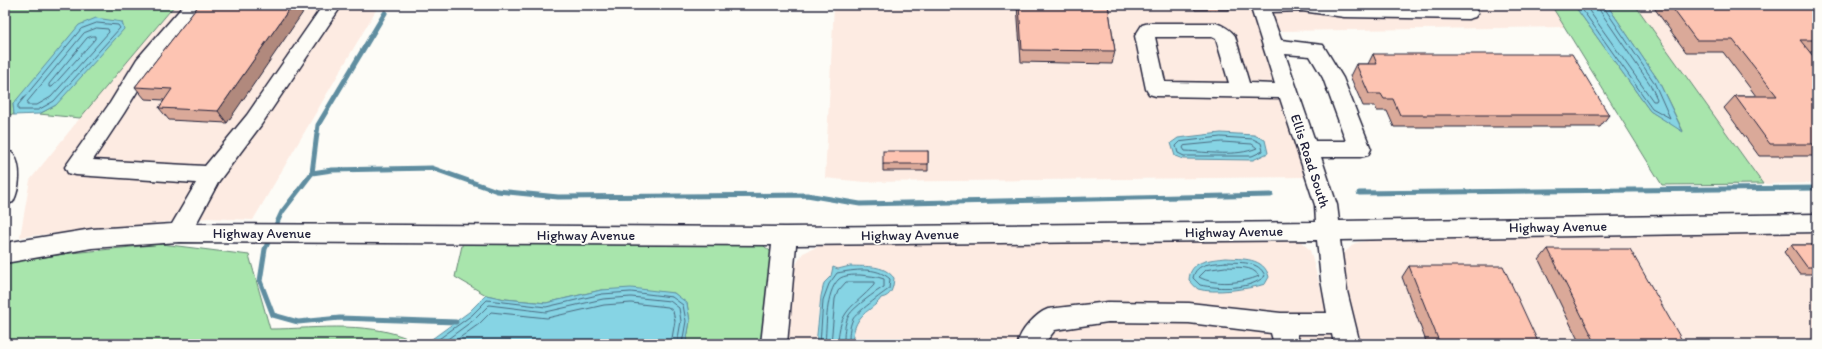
<svg xmlns="http://www.w3.org/2000/svg" width="1822" height="349" font-family="Itim,sans-serif">
	<style>
		.built { fill: #fdebe2 }
		.green { fill: #a8e5ac; stroke: #658474 }
		.water { fill: #86d4e4; stroke: #5e8da0 }
		.lines { fill: none; stroke-linecap: round; stroke-linejoin: round }
		.shore { stroke: #4a697f; stroke-width: 1 }
		.stream { stroke: #5e8da0; stroke-width: 5 }
		.minor-casing { stroke: #22223b; stroke-width: 3 }
		.minor { fill: #fdfcf7; fill-rule: evenodd }
		.wall { fill: #daa999; stroke: #22223b }
		.shaded-wall { fill: #b1897d; stroke: #22223b }
		.building { fill: #fdc4b2; stroke: #22223b }
		.labels { text-anchor: middle; dominant-baseline: central; stroke-width: 3.5; stroke-linejoin: round; paint-order: stroke }
		.street-label { font-size: 14px; fill: #22223b; stroke: #fdfcf7 }
	</style>
	<rect width="100%" height="100%" fill="#fdfcf7"/>
	<filter id="ink" filterUnits="userSpaceOnUse"><feTurbulence type="fractalNoise" baseFrequency=".025" numOctaves="2"/><feDisplacementMap in="SourceGraphic" scale="8" xChannelSelector="R" yChannelSelector="G"/><feConvolveMatrix kernelMatrix="1 2 1 2 8 2 1 2 1" color-interpolation-filters="sRGB"/></filter>
	<g filter="url(#ink)">
		<g class="built">
			<path d="M175,5H379L253,220L208,218L20,237L30,180L80,118Z"/>
			<path d="M834,5H1249L1301,161L1304,177L864,182L825,178Z"/>
			<path d="M1268,5H1551L1565,27L1276,31Z"/>
			<path d="M1635,5H1817V183L1763,184Z"/>
			<path d="M1817,231V344H1357L1341,268L1342,255L1355,243L1371,240L1604,233Z"/>
			<path d="M1282,237L1300,241L1310,250L1336,344H852L853,334L857,321L878,303L881,298L880,267L850,266L838,269L833,272L831,276L824,283L818,313L816,344H787L793,269L803,253L826,243Z"/>
		</g>
		<g class="green">
			<path d="M5,5H175L80,118L39,114L56,105L13,104L14,115L5,114Z"/>
			<path d="M1551,5H1574L1650,111L1683,131L1658,80L1607,5H1635L1763,184L1662,185Z"/>
			<path d="M463,241H758L770,251L774,258L766,344H686L690,321L687,304L674,293L601,290L546,303L505,299L486,295L455,277Z"/>
			<path d="M162,244L249,255L270,329C318,329 375,319 419,344H5V263L71,253Z"/>
		</g>
		<g class="water">
			<path d="M1574,5H1607L1658,80L1683,132L1650,111Z"/>
			<path d="M96,18L122,22L124,29L56,105L39,114L14,115L13,104L79,25Z"/>
			<path d="M1221,133L1254,135L1265,140L1268,153L1253,160L1183,159L1175,156L1171,143L1178,138Z"/>
			<path d="M1225,258C1242,259 1264,257 1269,277L1265,284C1250,289 1213,294 1198,289C1195,287 1192,283 1189,280C1190,260 1210,260 1225,258Z"/>
			<path d="M850,266C867,267 883,264 894,278C893,288 892,296 881,298C878,303 875,305 870,309C857,318 853,328 852,344H816L821,296L824,283L831,276L833,267L838,269Z"/>
			<path d="M631,288L674,293L687,303L690,321L686,344H425L469,312L486,295L505,299L546,303L601,290Z"/>
		</g>
		<g class="lines">
			<g class="shore">
				<path d="M1579,5L1652,108L1670,118L1654,82L1605,9L1604,5"/>
				<path d="M1585,5L1653,101H1656L1657,99L1650,84L1600,11L1599,5"/>
				<path d="M97,23L118,25L120,28L54,101L38,110H18V105L81,29Z"/>
				<path d="M97,28L108,29L109,32L51,97L37,105H27V102L84,33Z"/>
				<path d="M93,36H95V39L52,87H49V84L87,38Z"/>
				<path d="M1221,137L1253,139L1261,143L1263,151L1252,156H1184L1178,153L1176,146L1180,142Z"/>
				<path d="M1222,142L1252,144L1257,148C1236,157 1207,152 1185,151L1183,148L1184,146Z"/>
				<path d="M1226,262C1240,263 1259,260 1265,276C1250,290 1219,289 1200,285L1193,278C1196,262 1213,264 1226,262Z"/>
				<path d="M1226,267C1238,268 1252,265 1259,276C1243,283 1215,286 1199,277L1206,270Z"/>
				<path d="M432,344L472,315L487,300L546,307L602,294L631,292L672,297L683,305L686,321L682,344"/>
				<path d="M441,344L475,319L489,305L546,312L603,299L631,297L670,301L679,308L681,321L677,344"/>
				<path d="M451,344L479,324L491,312L547,318L604,305L631,303L668,307L673,311L675,321L671,344"/>
				<path d="M820,344L823,300L829,284L837,273C854,270 876,266 890,279L889,289C883,293 855,314 853,319C849,327 849,336 849,344"/>
				<path d="M825,344C827,326 825,292 839,279C844,275 853,275 860,275C869,276 876,276 884,279V287C876,291 853,308 849,315C844,324 844,335 844,344"/>
				<path d="M831,344L835,299L838,291L846,282H874V285C853,308 839,309 838,344"/>
			</g>
			<g class="stream">
				<path d="M312,173L318,125L385,13"/>
				<path d="M1359,193L1817,188"/>
				<path d="M274,229L282,212L312,173L332,170L432,168L497,191L558,197L807,195L860,204L1271,195"/>
				<path d="M271,236L265,249L260,281L273,315L298,322L340,318L456,322"/>
			</g>
			<defs>
				<g id="minor">
					<path d="M184,5H203L151,69L124,113L93,160L205,166L247,115L323,5H342L261,125L219,181L196,224L785,227L1316,222L1315,205L1280,98L1156,96L1149,94L1146,89L1135,36L1142,25L1149,23H1216C1224,26 1230,29 1235,36L1249,83L1275,84L1250,5L1468,7L1475,9L1478,13L1475,17L1468,19L1344,17L1302,11L1271,12L1281,40L1323,45L1343,78L1371,149L1368,155L1360,157H1321L1337,205L1339,221L1817,214V232L1340,240L1347,291L1360,344H1334L1332,334H1297L1300,344H1274L1271,333L1189,323L1108,322L1055,330L1044,344H1018C1019,331 1037,313 1048,309L1108,302L1189,303L1281,313H1327L1321,280L1317,240L796,245L787,344H761L772,245L179,242L92,248L5,263V243L92,229L172,224L196,183L76,175L68,173L65,167L110,103L137,59ZM1155,37H1212L1216,39L1229,83L1165,82ZM1285,54L1310,56L1323,78L1346,141H1315Z"/>
					<path d="M5,151L13,153C22,166 20,188 13,202L5,205Z"/>
				</g>
			</defs>
			<use href="#minor" class="minor-casing"/>
			<use href="#minor" class="minor"/>
		</g>
		<g class="wall">
			<path d="M199,5L227,123L169,120L159,108L164,100L145,99L135,87Z"/>
			<path d="M1017,5H1108L1115,51L1112,64L1021,62Z"/>
			<path d="M1193,5H1230L1229,10H1195Z"/>
			<path d="M1652,5H1815L1817,8V52H1810L1817,61V156H1759L1724,108L1735,96H1756L1723,52H1686Z"/>
			<path d="M1373,54L1609,115L1600,127H1394L1387,111H1377L1375,106H1363L1350,76L1356,64H1368Z"/>
			<path d="M928,151V171H883V164Z"/>
			<path d="M1791,245H1817V274H1799L1784,252Z"/>
			<path d="M1548,249L1684,344H1580L1539,260Z"/>
			<path d="M1409,266L1539,344H1427L1402,277Z"/>
		</g>
		<path class="shaded-wall" d="M292,5H308L227,123L218,111Z"/>
		<g class="building">
			<path d="M199,5H292L218,111L159,108L172,89L135,87Z"/>
			<path d="M1019,5H1108L1115,51L1022,50Z"/>
			<path d="M1670,5H1815L1817,8V40H1800L1817,61V144H1770L1735,96H1777L1733,40H1696Z"/>
			<path d="M1373,54H1572L1609,115H1400L1393,99H1384L1381,94H1369L1356,64H1377Z"/>
			<rect x="883" y="151" width="45" height="13"/>
			<path d="M1791,245H1817V267H1807Z"/>
			<path d="M1548,249H1630L1684,344H1596Z"/>
			<path d="M1409,266H1503L1539,344H1440Z"/>
		</g>
	</g>
	<g class="labels">
		<g class="street-label">
			<text transform="translate(1310 161) rotate(72)">Ellis Road South</text>
			<text transform="translate(1558 227) rotate(-1)">Highway Avenue</text>
			<text transform="translate(1234 232) rotate(-1)">Highway Avenue</text>
			<text x="262" y="233">Highway Avenue</text>
			<text x="586" y="235">Highway Avenue</text>
			<text transform="translate(910 235) rotate(-1)">Highway Avenue</text>
		</g>
	</g>
	<rect width="1822" height="349" fill="none" stroke="#fdfcf7" stroke-width="20"/>
	<rect x="10" y="10" width="1802" height="329" fill="none" stroke="#22223b" stroke-width="1.5" filter="url(#ink)"/>
</svg>
